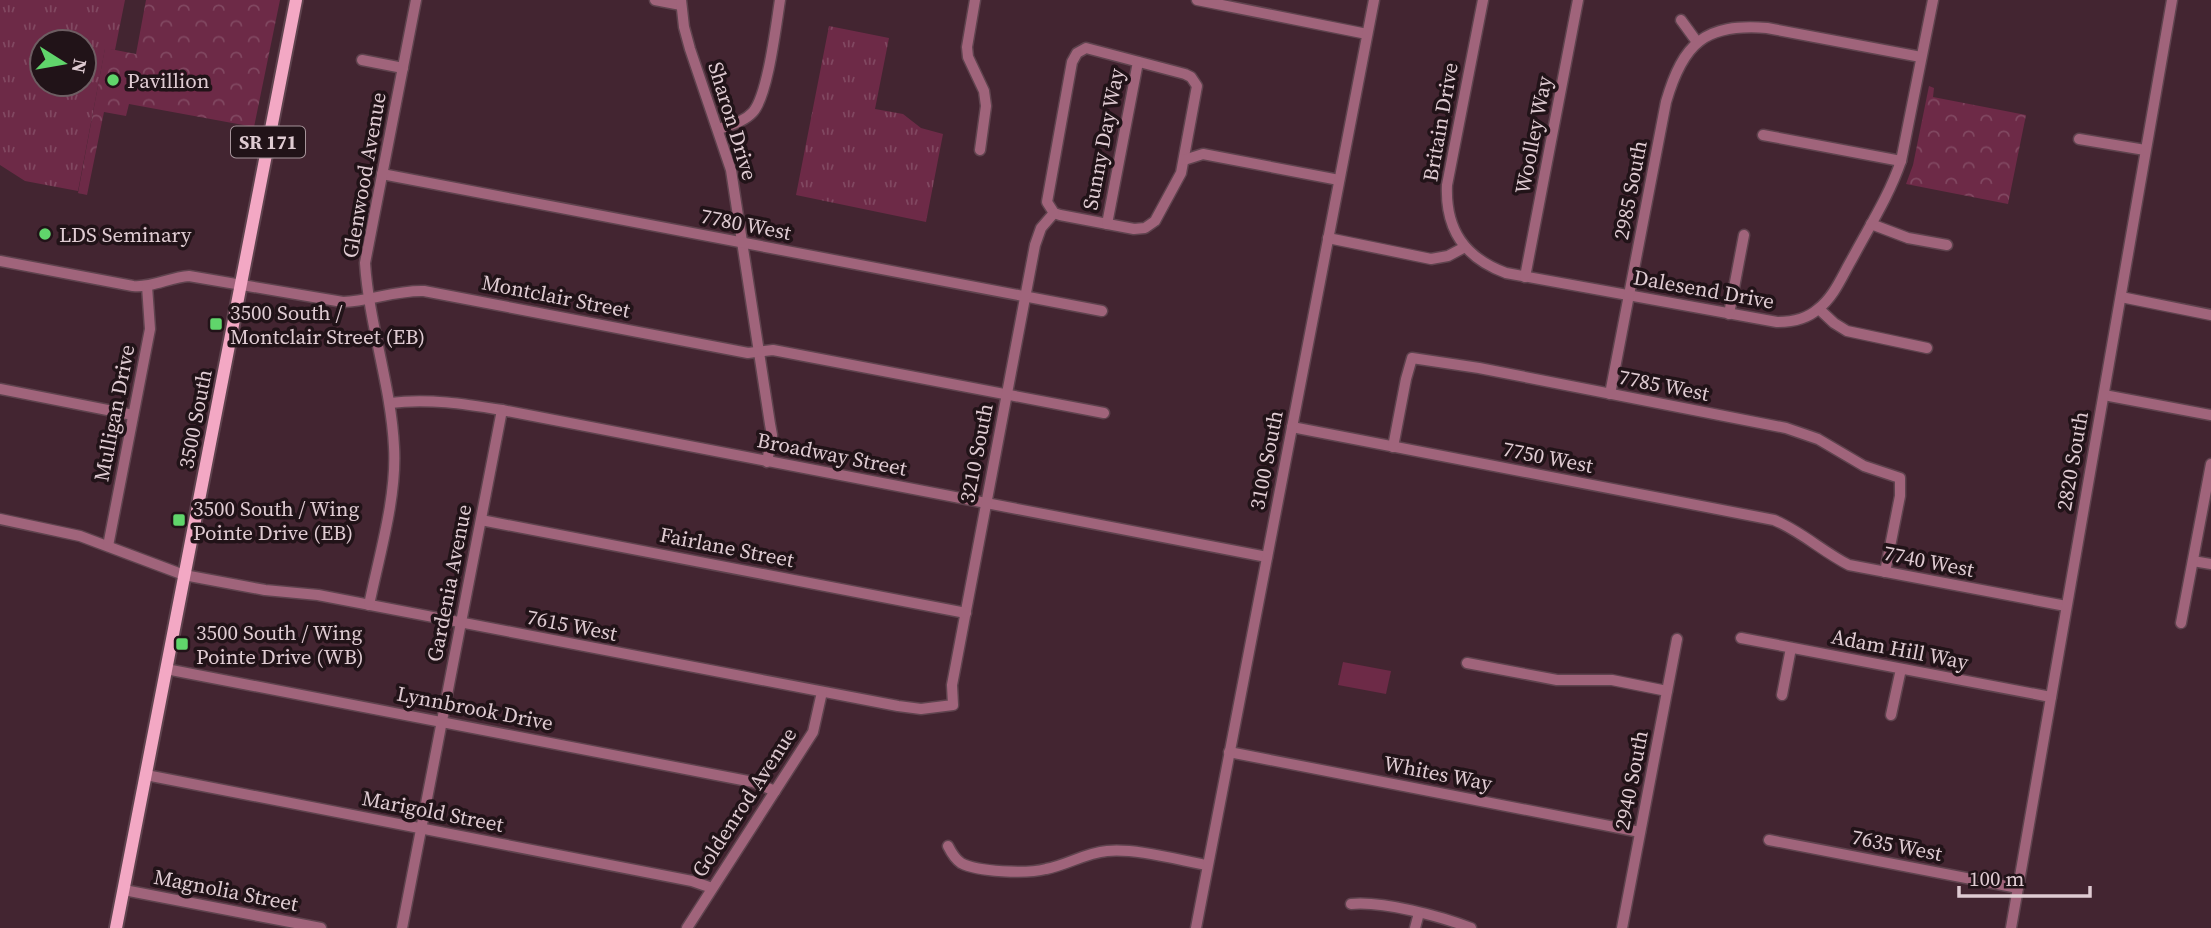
<svg xmlns="http://www.w3.org/2000/svg" width="2211" height="928" font-family="'Source Serif 4',serif">
	<style>
		.grass { fill: url(#grass-tufts); fill-rule: evenodd }
		.park { fill: url(#park-crowns) }
		.garden { fill: #6d2a47 }
		.lines { fill: none; stroke-linecap: round; stroke-linejoin: round }
		.minor-casing { stroke: #5f434e; stroke-width: 13 }
		.major-casing { stroke: #5f434e; stroke-width: 16 }
		.minor { stroke: #a0647b; stroke-width: 10 }
		.major { stroke: #f3a8c4; stroke-width: 12 }
		.poi-dot { fill: #60d56b; stroke: #211318; stroke-width: 2.5 }
		.labels { text-anchor: middle; dominant-baseline: central; stroke-width: 7; stroke-linejoin: round; paint-order: stroke }
		.shield { fill: #211318; stroke: #a6949a; stroke-width: 2 }
		.shield-label { font-size: 19px; font-weight: bold; fill: #dfcbd2 }
		.poi-label { font-size: 21px; fill: #dfcbd2; stroke: #211318; text-anchor: start }
		.street-label { font-size: 21px; fill: #dfcbd2; stroke: #211318 }
	</style>
	<defs>
		<pattern id="grass-tufts" width="24" height="20" patternUnits="userSpaceOnUse" patternTransform="scale(1.75)"><rect width="24" height="20" fill="#6d2a47"/><path d="M3 7l-1-3M5 7V3M7 7l1-3M15 17l-1-3M17 17v-4M19 17l1-3" fill="none" stroke="#814861"/></pattern>
		<pattern id="park-crowns" width="20" height="18" patternUnits="userSpaceOnUse" patternTransform="scale(1.75)"><rect width="20" height="18" fill="#6d2a47"/><path d="M2 6a3 3 0 1 1 6 0M12 15a3 3 0 1 1 6 0" fill="none" stroke="#814861"/></pattern>
	</defs>
	<rect width="100%" height="100%" fill="#432531"/>
	<g class="grass">
		<path d="M0,0H125L115,50L105,49L78,191L25,181L0,165ZM42,42H84V84H42Z"/>
		<path d="M829,26L889,38L875,109L903,114L921,128L943,134L926,222L796,195Z"/>
	</g>
	<g class="park">
		<path d="M146,0H280L254,127L129,104L126,116L104,112L87,195L78,193L105,48L136,54Z"/>
		<path d="M1929,86L1934,88L1933,97L2026,115L2008,204L1906,184L1913,165Z"/>
	</g>
	<path class="garden" d="M1343,662L1391,671L1386,694L1338,685Z"/>
	<g class="lines">
		<defs>
			<g id="minor">
				<path d="M655,0L681,5"/>
				<path d="M681,0L684,27L690,49L731,170L770,424L772,435L767,462"/>
				<path d="M975,0L967,47L968,57L984,91L986,106L980,150"/>
				<path d="M1197,0L1367,34"/>
				<path d="M1483,0L1447,185C1445,230 1465,258 1506,273L1777,322C1792,322 1807,319 1818,309C1834,297 1842,276 1852,259C1869,227 1889,196 1901,161L1933,0"/>
				<path d="M1681,20L1697,42"/>
				<path d="M1086,48L1185,74L1191,77L1197,86L1181,173L1155,221L1145,228L1134,229L1060,215L1054,213L1047,202L1072,62L1077,53Z"/>
				<path d="M362,60L403,68"/>
				<path d="M719,129C730,125 744,122 753,112C768,95 776,25 780,0"/>
				<path d="M1763,135L1901,161"/>
				<path d="M2079,139L2145,150"/>
				<path d="M1184,160L1203,154L1339,180"/>
				<path d="M382,174L1102,311"/>
				<path d="M1107,224L1138,62"/>
				<path d="M1871,224L1908,238L1947,245"/>
				<path d="M1328,238L1431,259L1448,256L1465,247"/>
				<path d="M0,261L133,286C152,288 170,277 189,276L343,302C370,301 396,290 424,291L748,353L773,350L1104,413"/>
				<path d="M1525,277L1578,0"/>
				<path d="M2121,297L2211,315"/>
				<path d="M1819,309L1834,323L1847,331L1927,348"/>
				<path d="M1729,314L1744,235"/>
				<path d="M0,389L133,415"/>
				<path d="M1610,394L1666,102C1683,43 1705,23 1767,28L1921,57"/>
				<path d="M2104,395L2211,415"/>
				<path d="M390,403C428,398 465,404 502,410L1267,557"/>
				<path d="M1292,427L1774,520C1801,531 1823,552 1849,565L2066,606"/>
				<path d="M1393,447L1406,379L1412,358L1479,368L1786,428L1818,439L1864,466L1900,478V496L1885,572"/>
				<path d="M0,519L80,536L184,575L265,590L318,595L898,706L921,709L953,705L952,685L1035,245L1041,228L1054,213"/>
				<path d="M481,520L966,613"/>
				<path d="M108,546L150,329L147,286"/>
				<path d="M2193,561L2211,564"/>
				<path d="M369,605C379,556 397,497 394,447C391,385 369,325 365,263L416,0"/>
				<path d="M2181,623L2211,464"/>
				<path d="M1741,638L2051,697"/>
				<path d="M1467,663L1557,680H1612L1667,691"/>
				<path d="M166,669L753,782L775,791"/>
				<path d="M1782,695L1791,648"/>
				<path d="M1891,715L1901,669"/>
				<path d="M1229,752L1640,832"/>
				<path d="M146,775L692,881L712,888"/>
				<path d="M1769,840L2018,888"/>
				<path d="M948,846C951,852 955,859 961,863C978,872 1026,874 1046,869C1067,865 1085,853 1107,851C1135,848 1179,860 1207,865"/>
				<path d="M124,890L321,928"/>
				<path d="M1351,904C1383,901 1440,916 1471,928"/>
				<path d="M402,928L502,410"/>
				<path d="M687,928L813,732L822,692"/>
				<path d="M1196,928L1374,0"/>
				<path d="M1415,928L1419,913"/>
				<path d="M1622,928L1677,639"/>
				<path d="M2011,928L2172,0"/>
			</g>
			<path id="major" d="M116,928L296,0"/>
		</defs>
		<use href="#minor" class="minor-casing"/>
		<use href="#major" class="major-casing"/>
		<use href="#minor" class="minor"/>
		<use href="#major" class="major"/>
	</g>
	<g class="poi-dot">
		<circle cx="113" cy="80" r="7"/>
		<circle cx="45" cy="234" r="7"/>
		<rect x="209" y="317" width="14" height="14" rx="3.5"/>
		<rect x="172" y="513" width="14" height="14" rx="3.5"/>
		<rect x="175" y="637" width="14" height="14" rx="3.5"/>
	</g>
	<g class="labels">
		<rect class="shield" x="231" y="126.5" width="74" height="31" rx="5"/>
		<g class="shield-label">
			<text x="268" y="142">SR 171</text>
		</g>
		<g class="poi-label">
			<text x="127" y="80">Pavillion</text>
			<text x="59" y="234">LDS Seminary</text>
			<text x="230" y="312">3500 South /<tspan x="230" dy="24">Montclair Street (EB)</tspan></text>
			<text x="193" y="508">3500 South / Wing<tspan x="193" dy="24">Pointe Drive (EB)</tspan></text>
			<text x="196" y="632">3500 South / Wing<tspan x="196" dy="24">Pointe Drive (WB)</tspan></text>
		</g>
		<g class="street-label">
			<text transform="translate(733 121) rotate(73)">Sharon Drive</text>
			<text transform="translate(1440 122) rotate(-80)">Britain Drive</text>
			<text transform="translate(1533 135) rotate(-79)">Woolley Way</text>
			<text transform="translate(1103 139) rotate(-79)">Sunny Day Way</text>
			<text transform="translate(364 175) rotate(-80)">Glenwood Avenue</text>
			<text transform="translate(1630 190) rotate(-79)">2985 South</text>
			<text transform="translate(746 224) rotate(11)">7780 West</text>
			<text transform="translate(1704 289) rotate(10)">Dalesend Drive</text>
			<text transform="translate(556 296) rotate(11)">Montclair Street</text>
			<text transform="translate(1664 385) rotate(11)">7785 West</text>
			<text transform="translate(114 413) rotate(-79)">Mulligan Drive</text>
			<text transform="translate(195 419) rotate(-79)">3500 South</text>
			<text transform="translate(976 453) rotate(-79)">3210 South</text>
			<text transform="translate(832 454) rotate(11)">Broadway Street</text>
			<text transform="translate(1548 457) rotate(11)">7750 West</text>
			<text transform="translate(1266 460) rotate(-79)">3100 South</text>
			<text transform="translate(2072 461) rotate(-80)">2820 South</text>
			<text transform="translate(727 547) rotate(11)">Fairlane Street</text>
			<text transform="translate(1929 561) rotate(11)">7740 West</text>
			<text transform="translate(449 583) rotate(-79)">Gardenia Avenue</text>
			<text transform="translate(572 625) rotate(11)">7615 West</text>
			<text transform="translate(1900 649) rotate(11)">Adam Hill Way</text>
			<text transform="translate(475 708) rotate(11)">Lynnbrook Drive</text>
			<text transform="translate(1438 773) rotate(11)">Whites Way</text>
			<text transform="translate(1631 780) rotate(-79)">2940 South</text>
			<text transform="translate(744 802) rotate(-57)">Goldenrod Avenue</text>
			<text transform="translate(433 811) rotate(11)">Marigold Street</text>
			<text transform="translate(1897 845) rotate(11)">7635 West</text>
			<text transform="translate(226 890) rotate(11)">Magnolia Street</text>
		</g>
	</g>
	<g transform="translate(63 63) rotate(101)"><circle r="33" fill="#211318" stroke="#6d5d62" stroke-width="2"/>
	<path d="M0-5L12 26L0 18L-12 26Z" fill="#60d56b"/>
	<text y="-10" font-size="19" font-weight="bold" text-anchor="middle" fill="#dfcbd2">N</text>
	</g>
	<path d="M1959 886v10h131v-10" fill="none" stroke="#dfcbd2" stroke-width="3.5"/>
	<text x="1969" y="886" font-size="21" fill="#dfcbd2" stroke="#211318" stroke-width="5" paint-order="stroke">100 m</text>
</svg>
